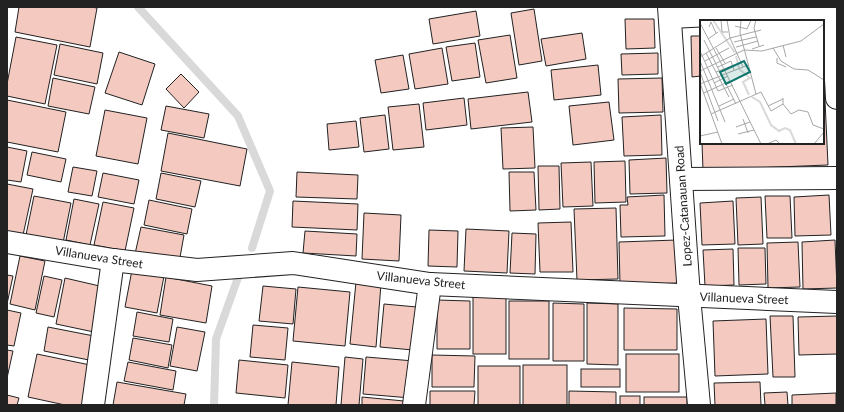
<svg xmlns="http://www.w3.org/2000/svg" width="844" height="412" font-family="Lato,sans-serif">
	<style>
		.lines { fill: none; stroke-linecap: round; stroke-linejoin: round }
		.stream { stroke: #d9d9d9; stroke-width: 8 }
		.building { fill: #f3c9c0; stroke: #222 }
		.street-casing { stroke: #222; stroke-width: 24 }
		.secondary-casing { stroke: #222; stroke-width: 24 }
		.street { stroke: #fff; stroke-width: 22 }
		.secondary { stroke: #fff; stroke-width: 22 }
		.labels { text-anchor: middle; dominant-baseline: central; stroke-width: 3; stroke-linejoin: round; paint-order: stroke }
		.street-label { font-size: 12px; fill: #222; stroke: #fff }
		.inset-river { fill: none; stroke: #d9d9d9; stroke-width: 2 }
		.inset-road { fill: none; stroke: #a7a7a7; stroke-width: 1 }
		.view { fill: #0f766e; fill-opacity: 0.15; stroke: #0f766e; stroke-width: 2 }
		.inset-edge { fill: none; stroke: #222; stroke-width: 2 }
	</style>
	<rect width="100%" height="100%" fill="#fff"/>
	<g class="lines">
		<g class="stream">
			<path d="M138,7L238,116L270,191L252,248"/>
			<path d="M214,405L216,339L240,272"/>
		</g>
	</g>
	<g class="building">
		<path d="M19,7H91L97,8L90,47L15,32Z"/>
		<path d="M534,9L542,61L519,65L511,13Z"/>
		<path d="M476,11L480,36L433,44L429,19Z"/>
		<path d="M625,19H654L655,48L626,49Z"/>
		<path d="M582,33L586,59L546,66L541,39Z"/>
		<path d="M510,35L517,78L486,83L478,40Z"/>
		<path d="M691,36H701V76L692,77Z"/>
		<path d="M16,37L57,45L45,104L7,96V84Z"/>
		<path d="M475,43L480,77L452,81L446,47Z"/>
		<path d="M60,44L103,53L97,84L54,75Z"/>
		<path d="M442,48L448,84L415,89L409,54Z"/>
		<path d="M119,52L155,64L142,105L105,93Z"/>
		<path d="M658,53V74L622,75L621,54Z"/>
		<path d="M403,55L409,89L381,93L375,60Z"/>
		<path d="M598,65L601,95L554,100L551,70Z"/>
		<path d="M181,74L199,92L184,108L166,89Z"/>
		<path d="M53,78L95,87L89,114L48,106Z"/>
		<path d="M662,78L663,112L619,113L618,79Z"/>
		<path d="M823,79H824L828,165L703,170L702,143H823Z"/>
		<path d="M700,83H701V119Z"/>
		<path d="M528,92L532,122L471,129L468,99Z"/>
		<path d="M464,98L467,125L426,130L423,103Z"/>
		<path d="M7,100L66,112L58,152L7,142Z"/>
		<path d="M609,102L614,140L573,145L569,106Z"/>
		<path d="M419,104L424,147L393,150L388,107Z"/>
		<path d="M166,106L209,114L204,138L161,130Z"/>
		<path d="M105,110L147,118L138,164L96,156Z"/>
		<path d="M385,115L389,149L364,152L360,118Z"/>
		<path d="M661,115L662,155L624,156L622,117Z"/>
		<path d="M356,121L359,147L329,150L327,124Z"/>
		<path d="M533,127L535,168L503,169L501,128Z"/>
		<path d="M168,133L247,149L240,186L161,171Z"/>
		<path d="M7,147L27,151L21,182L7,180Z"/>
		<path d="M32,152L66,159L61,182L27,175Z"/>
		<path d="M666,158L667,193L630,194L629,160Z"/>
		<path d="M625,161L626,202L595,203L594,162Z"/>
		<path d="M591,162L593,206L563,207L561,163Z"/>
		<path d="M538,166H559L560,209L539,210Z"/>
		<path d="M73,167L97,171L92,196L68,192Z"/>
		<path d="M297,172L358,175L357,199L296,197Z"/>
		<path d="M509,172H534L536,210L510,211Z"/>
		<path d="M103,173L139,180L134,204L98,197Z"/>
		<path d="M161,173L201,181L195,207L156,199Z"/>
		<path d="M7,184L33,189L23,235L7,232Z"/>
		<path d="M664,195L665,236L621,237L620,205H628L627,197Z"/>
		<path d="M829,195L831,235L795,236L794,197Z"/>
		<path d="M34,196L71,203L63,243L26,235Z"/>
		<path d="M765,196H790L792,238H767Z"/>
		<path d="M761,197L763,244L738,245L736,198Z"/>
		<path d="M74,199L99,204L90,245L66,240Z"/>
		<path d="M149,200L192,209L187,234L144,225Z"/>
		<path d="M293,201L358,204L357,230L292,227Z"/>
		<path d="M733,201L735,244L702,245L700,203Z"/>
		<path d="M103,202L134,208L125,251L94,245Z"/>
		<path d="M616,208L618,279L577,280L574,209Z"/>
		<path d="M364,213L401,215L399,261L362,259Z"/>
		<path d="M571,222L573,272H540L538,223Z"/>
		<path d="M141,227L184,235L179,263L135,254Z"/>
		<path d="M466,229L509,231L507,273L464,271Z"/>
		<path d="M429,230L458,231L457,267L428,266Z"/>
		<path d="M305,231L357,234L356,256L303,253Z"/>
		<path d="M512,233L536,234L535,274L510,273Z"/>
		<path d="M677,240L679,283L620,285L619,242Z"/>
		<path d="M835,240L837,288L803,289L802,242Z"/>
		<path d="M798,242L800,287L768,288L767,243Z"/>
		<path d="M738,248H765L766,284L739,285Z"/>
		<path d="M733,249L734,285L705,286L703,250Z"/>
		<path d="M20,256L45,261L35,310L10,304Z"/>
		<path d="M132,270L164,276L157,313L125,307Z"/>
		<path d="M7,275L13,276L7,304Z"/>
		<path d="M44,276L62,280L54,317L36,313Z"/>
		<path d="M166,277L212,286L206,323L160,315Z"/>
		<path d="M65,278L104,287L94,332L56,324Z"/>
		<path d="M356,282L381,284L376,347L350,344Z"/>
		<path d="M263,286L296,289L293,324L259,321Z"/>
		<path d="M298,287L350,292L345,346L293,341Z"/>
		<rect x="473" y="296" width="33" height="58"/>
		<path d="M437,300L470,301V349H437Z"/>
		<rect x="509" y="301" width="40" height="58"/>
		<path d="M553,303L584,304V361H553Z"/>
		<path d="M587,303L618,304V365L587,364Z"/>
		<path d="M384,304L417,307L413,350L380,347Z"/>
		<path d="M624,308L677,309V350H624Z"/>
		<path d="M7,310L21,313L14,346L7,345Z"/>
		<path d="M137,312L173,319L169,342L133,336Z"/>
		<path d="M770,316H793L795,377H773Z"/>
		<path d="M837,316V354L799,355L798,317Z"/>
		<path d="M766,319L768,374L715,376L713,321Z"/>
		<path d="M253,325L288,328L285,360L250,357Z"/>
		<path d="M48,327L94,336L89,360L44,351Z"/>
		<path d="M177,327L205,332L197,371L170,366Z"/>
		<path d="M133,338L172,345L168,368L129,360Z"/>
		<path d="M7,350L13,351L7,378Z"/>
		<path d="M37,354L95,366L87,405H65L28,397Z"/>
		<rect x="626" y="354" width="53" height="38"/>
		<path d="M432,355L475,356L474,387H432Z"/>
		<path d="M345,357L363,359L359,405H341Z"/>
		<path d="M366,357L414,361L411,398L363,394Z"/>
		<path d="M239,360L288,365L285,398L236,393Z"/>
		<path d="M128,362L176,371L173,390L124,381Z"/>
		<path d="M292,362L339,367L336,405H288Z"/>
		<rect x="523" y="365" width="44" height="40"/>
		<rect x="478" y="366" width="42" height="39"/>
		<rect x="581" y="369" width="39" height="18"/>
		<path d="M117,382L186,394L184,405H113Z"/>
		<path d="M760,382L761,405H715L714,383Z"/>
		<path d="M430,391H475L474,405H430Z"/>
		<path d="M569,391L616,392V405H569Z"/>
		<path d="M787,392L788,405H765L764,393Z"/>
		<path d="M836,393V405H792V395Z"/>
		<path d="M7,395L19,398L17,405H7Z"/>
		<rect x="620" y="396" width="20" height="9"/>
		<path d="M362,397L404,401V405H362Z"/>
		<rect x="644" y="397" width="43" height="8"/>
	</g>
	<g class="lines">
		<defs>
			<g id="street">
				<path d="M832,7L837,98"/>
				<path d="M670,17L837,9"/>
				<path d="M682,179L837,178"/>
				<path d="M7,242L113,260L197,270L293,263L430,284L837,302"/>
				<path d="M93,405L113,260"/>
				<path d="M414,405L430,284"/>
			</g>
			<path id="secondary" d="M669,7L689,296L699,405"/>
		</defs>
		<use href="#street" class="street-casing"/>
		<use href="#secondary" class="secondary-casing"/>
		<use href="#street" class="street"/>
		<use href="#secondary" class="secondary"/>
	</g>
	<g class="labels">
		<g class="street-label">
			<text transform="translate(683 206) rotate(-94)">Lopez-Catanauan Road</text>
			<text transform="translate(99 257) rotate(9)">Villanueva Street</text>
			<text transform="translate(421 280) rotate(6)">Villanueva Street</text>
			<text transform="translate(744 298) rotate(2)">Villanueva Street</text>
		</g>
	</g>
	<g transform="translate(700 20)">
		<rect width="124" height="124" fill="#fff"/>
		<path class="inset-river" d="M13,0L35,33M36,36L39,48M39,49L50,58L43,62L49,75M52,77L60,82L71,105L79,111L85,108L90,110L96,124"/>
		<path class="inset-road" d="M21,0L22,12H28M27,0L30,18L43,47M41,0L40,13L56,74M56,0L54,8L59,26M0,3L20,41M35,6L47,9L51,0M9,7L11,2L16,13M8,19L18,12M4,20L36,84M34,22L56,17M83,25L86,37M36,27L58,21M16,28L25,43M73,28L81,41L94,49L108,50L124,60M52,29L64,25M0,31L18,71L33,65M6,33L29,77M0,37L30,18L61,10M77,38V43L86,47M0,41L25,102M5,41L29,28M20,41L61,124M18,47L31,41L34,50M0,51L44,30L62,31L101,21L124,4M0,52L18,101M16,52L34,45M0,63L22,124M14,63L28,56M0,64L48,45M4,73L30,61M83,78V84L91,94L99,90L108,92L113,105L124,109M19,86L34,79M68,86L83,79M11,94L61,72L71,91L83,84M43,99L48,113M36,107L50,102M38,114L54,110M0,116L18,112M67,124L76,120L80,124M114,124L124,112"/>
		<path class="view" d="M44,41L50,52L26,64L20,52Z"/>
		<rect width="124" height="124" class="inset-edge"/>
	</g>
	<rect width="844" height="412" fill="none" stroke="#222222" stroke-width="16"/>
</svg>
